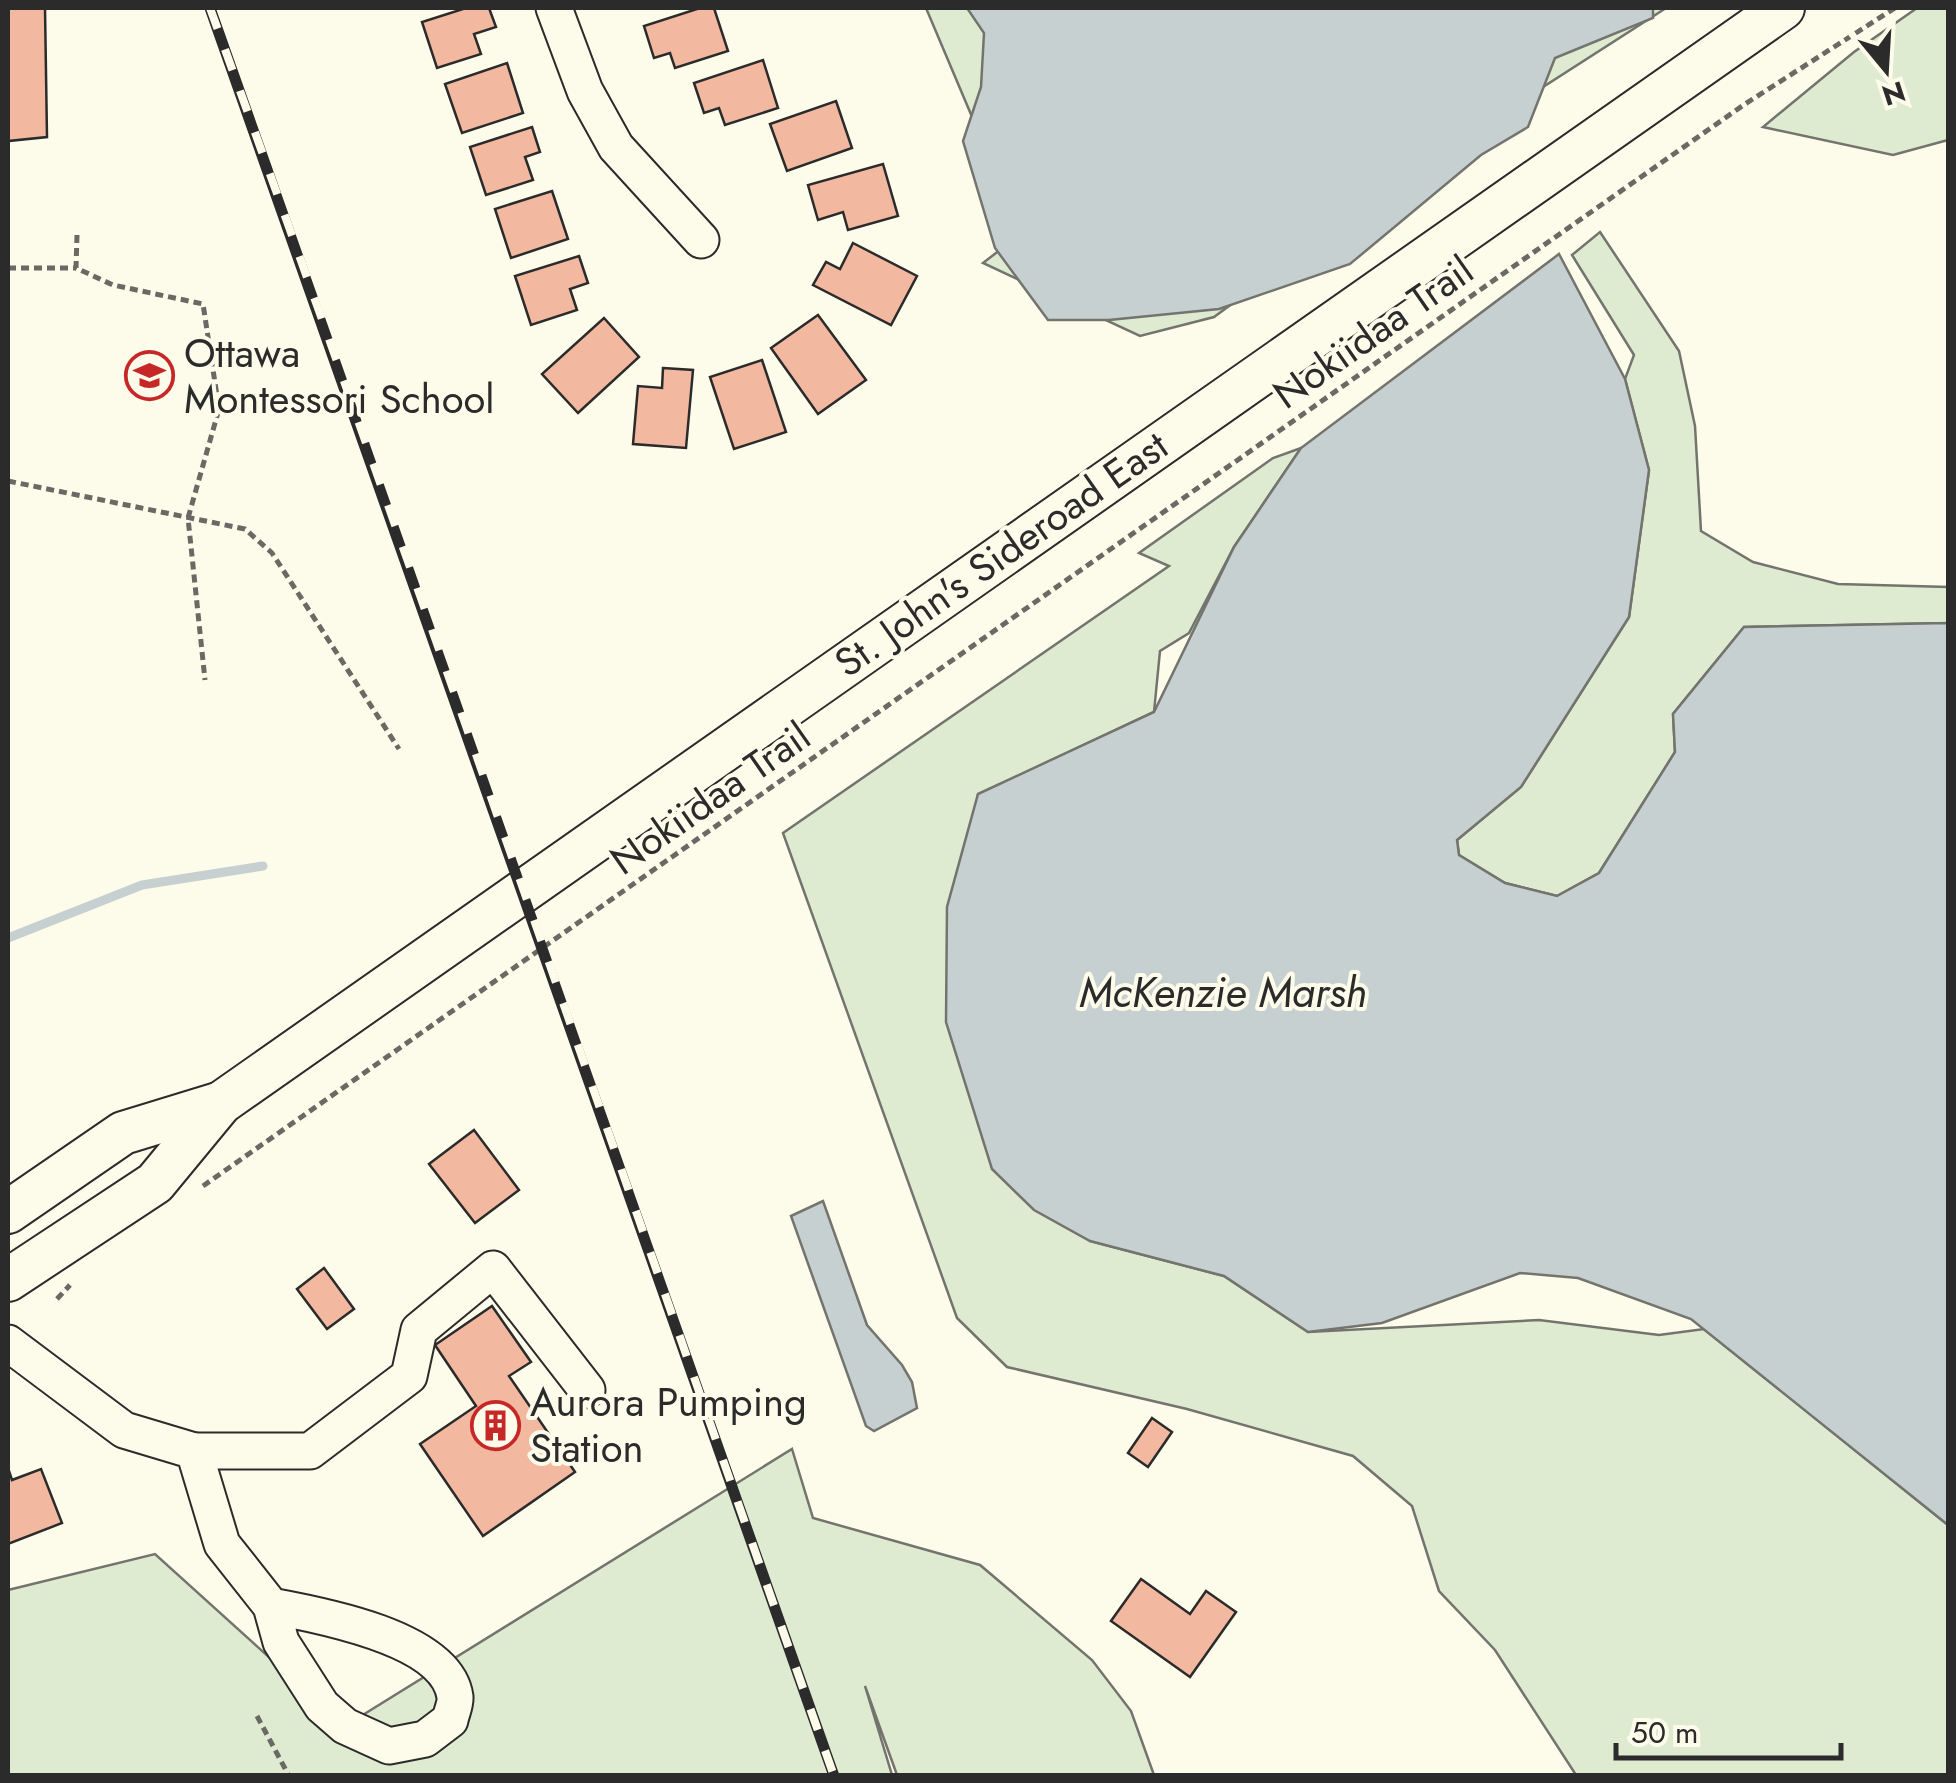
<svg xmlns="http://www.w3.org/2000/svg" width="1956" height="1783" font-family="Jost,sans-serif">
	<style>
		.green { fill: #deebd1; stroke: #74746e; stroke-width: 2.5 }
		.water { fill: #c7d0d0; stroke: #74746e; stroke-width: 2.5 }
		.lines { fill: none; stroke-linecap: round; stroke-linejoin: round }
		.stream { stroke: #c7d0d0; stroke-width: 9 }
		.building { fill: #f2b8a0; stroke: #2b2b2b; stroke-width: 2.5 }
		.minor-casing { stroke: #2b2b2b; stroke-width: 39 }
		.major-casing { stroke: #2b2b2b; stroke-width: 46 }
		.path { stroke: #6a6964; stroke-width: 5; stroke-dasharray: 8 5; stroke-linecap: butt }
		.minor { stroke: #fdfbea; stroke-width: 35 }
		.major { stroke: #fdfbea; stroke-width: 42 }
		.rail-casing { stroke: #2b2b2b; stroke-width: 11 }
		.rail { stroke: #fdfbea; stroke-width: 8; stroke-dasharray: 22; stroke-linecap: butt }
		.labels { text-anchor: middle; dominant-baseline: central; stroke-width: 8; stroke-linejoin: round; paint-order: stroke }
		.street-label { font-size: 40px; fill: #2b2b2b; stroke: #fdfbea }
		.poi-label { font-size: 40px; fill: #2b2b2b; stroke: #fdfbea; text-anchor: start }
		.water-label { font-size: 42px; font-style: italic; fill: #2b2b2b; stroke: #fdfbea }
	</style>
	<rect width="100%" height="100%" fill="#fdfbea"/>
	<g class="green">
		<path d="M926,8H980L1287,263L1214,317L1140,336L983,263L1009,243L978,131Z"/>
		<path d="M1498,8H1666L1504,112Z"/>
		<path d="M1917,8H1948V140L1893,155L1763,127L1854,52Z"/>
		<path d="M1600,232L1679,351L1695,426L1701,531L1753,562L1838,584L1948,587V623L1744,627L1673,714L1675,752L1599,873L1557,896L1505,883L1459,855L1457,840L1521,787L1629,617L1649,470L1625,379L1634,355L1572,255Z"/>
		<path d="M1301,448L1234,547L1189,633L1160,651L1154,712L978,795L1090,1241L1224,1276L1308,1332L1539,1320L1659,1335L1704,1329L1948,1525V1775H1576L1495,1650L1439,1591L1412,1506L1353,1456L1187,1409L1007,1367L957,1318L783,833L1169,566L1139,553L1273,458Z"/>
		<path d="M792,1449L813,1518L980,1565L1092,1660L1131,1711L1154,1775H897L865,1686L892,1775H8V1590L155,1554L345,1726Z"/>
	</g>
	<g class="water">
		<path d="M967,8H1653V18L1555,58L1528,127L1481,155L1350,264L1219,309L1109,320H1048L995,248L963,141L981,87L984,33Z"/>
		<path d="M1559,254L1625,379L1649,470L1629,617L1521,787L1457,840L1459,855L1505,883L1557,896L1599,873L1675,752L1673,714L1744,627L1948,623V1525L1691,1319L1578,1278L1520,1273L1382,1323L1308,1332L1224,1276L1090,1241L1034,1210L992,1169L946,1022L947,907L978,794L1154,712L1234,547L1301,448Z"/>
		<path d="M823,1201L867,1325L902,1365L912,1382L917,1408L874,1431L866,1426L791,1216Z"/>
	</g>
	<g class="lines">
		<path class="stream" d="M8,938L142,885L263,866"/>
	</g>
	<g class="building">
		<path d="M8,8H45L47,137L8,141Z"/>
		<path d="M466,8H489L496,27L474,34L481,54L437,68L422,22Z"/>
		<path d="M700,8H714L728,51L675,68L670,53L654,58L644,26Z"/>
		<path d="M763,60L778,108L725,125L719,108L704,113L694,83Z"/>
		<path d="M507,63L523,113L462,133L445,84Z"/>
		<path d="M836,101L852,148L787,171L770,124Z"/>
		<path d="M532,127L540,152L525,157L533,180L486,195L470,147Z"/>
		<path d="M883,164L898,216L848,230L843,212L818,220L808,185Z"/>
		<path d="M552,191L568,239L511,258L495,209Z"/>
		<path d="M853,243L917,276L891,325L813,285L826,262L840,269Z"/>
		<path d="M579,256L588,283L570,289L577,310L531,325L515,276Z"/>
		<path d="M818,315L866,380L818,414L771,348Z"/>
		<path d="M604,318L639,357L578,413L542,374Z"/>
		<path d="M762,360L786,432L734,449L710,377Z"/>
		<path d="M663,368L693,370L686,448L633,444L638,386L662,388Z"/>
		<path d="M474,1130L519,1190L475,1223L429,1164Z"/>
		<path d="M324,1268L354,1309L327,1329L297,1289Z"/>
		<path d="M492,1306L531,1362L509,1376L575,1472L483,1536L420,1444L476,1406L435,1345Z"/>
		<path d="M1152,1418L1172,1432L1148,1467L1128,1453Z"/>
		<path d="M8,1468L12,1480L41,1469L62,1523L8,1544Z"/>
		<path d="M1141,1579L1190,1614L1206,1591L1236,1612L1190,1677L1111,1621Z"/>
	</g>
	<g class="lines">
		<defs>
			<g id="minor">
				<path d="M554,8L585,91L616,147L701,240"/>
				<path d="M8,1343L124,1430L194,1451L222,1544L271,1606L281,1642L322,1706L345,1726L389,1746L425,1739L450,1720C451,1714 456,1703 455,1697C447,1638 320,1615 271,1606"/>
				<path d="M194,1451H310L409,1376L419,1330L493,1269L587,1390"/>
			</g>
			<g id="major">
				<path d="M8,1212L123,1133L221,1103"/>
				<path d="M8,1280L155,1183L221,1103L1783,8"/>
			</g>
		</defs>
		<use href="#minor" class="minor-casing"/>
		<use href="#major" class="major-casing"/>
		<g class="path">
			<path d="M77,235L76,268L113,285L203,304L219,409L188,518L205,680"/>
			<path d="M8,268H76"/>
			<path d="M8,481L245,529L272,553L399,749"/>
			<path d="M203,1186L1745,104L1895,8"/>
			<path d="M57,1299L70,1285"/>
			<path d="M257,1716L289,1776"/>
		</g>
		<use href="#minor" class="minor"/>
		<use href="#major" class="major"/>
		<defs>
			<path id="rail" d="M210,8C423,595 626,1186 834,1776"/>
		</defs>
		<use href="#rail" class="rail-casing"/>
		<use href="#rail" class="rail"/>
	</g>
	<defs>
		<symbol id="school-ring" viewBox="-11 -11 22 22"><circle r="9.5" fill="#fdfbea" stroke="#c62828" stroke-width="1.5"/><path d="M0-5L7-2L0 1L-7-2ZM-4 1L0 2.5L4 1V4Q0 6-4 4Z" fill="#c62828"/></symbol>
		<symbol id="building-ring" viewBox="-11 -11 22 22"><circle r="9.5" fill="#fdfbea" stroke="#c62828" stroke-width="1.5"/><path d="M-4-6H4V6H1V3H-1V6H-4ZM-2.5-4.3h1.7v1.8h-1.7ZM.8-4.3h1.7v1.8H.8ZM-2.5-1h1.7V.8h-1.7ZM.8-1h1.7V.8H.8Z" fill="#c62828"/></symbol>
	</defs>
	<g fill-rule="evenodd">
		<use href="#school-ring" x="122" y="348" width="55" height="55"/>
		<use href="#building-ring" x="468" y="1398" width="55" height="55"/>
	</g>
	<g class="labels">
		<g class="street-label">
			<text transform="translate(1373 332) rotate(-35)">Nokiidaa Trail</text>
			<text transform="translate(1001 554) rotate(-35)">St. John's Sideroad East</text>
			<text transform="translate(710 798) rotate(-35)">Nokiidaa Trail</text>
		</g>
		<g class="poi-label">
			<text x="184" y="353">Ottawa<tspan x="184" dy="46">Montessori School</tspan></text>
			<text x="530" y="1402">Aurora Pumping<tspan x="530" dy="46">Station</tspan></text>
		</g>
		<g class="water-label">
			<text x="1223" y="992">McKenzie Marsh</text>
		</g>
	</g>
	<rect width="1956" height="1783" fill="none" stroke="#2b2b2b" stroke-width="20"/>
	<g transform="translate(1886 70) rotate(162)" stroke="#fdfbea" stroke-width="8" paint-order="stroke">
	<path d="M0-8L18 38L0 25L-18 38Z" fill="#2b2b2b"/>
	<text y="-15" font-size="28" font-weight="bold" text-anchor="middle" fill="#2b2b2b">N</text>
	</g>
	<path d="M1616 1743v15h225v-15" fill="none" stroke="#2b2b2b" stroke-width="5"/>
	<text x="1631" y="1743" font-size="30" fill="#2b2b2b" stroke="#fdfbea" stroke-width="8" paint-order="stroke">50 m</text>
</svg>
